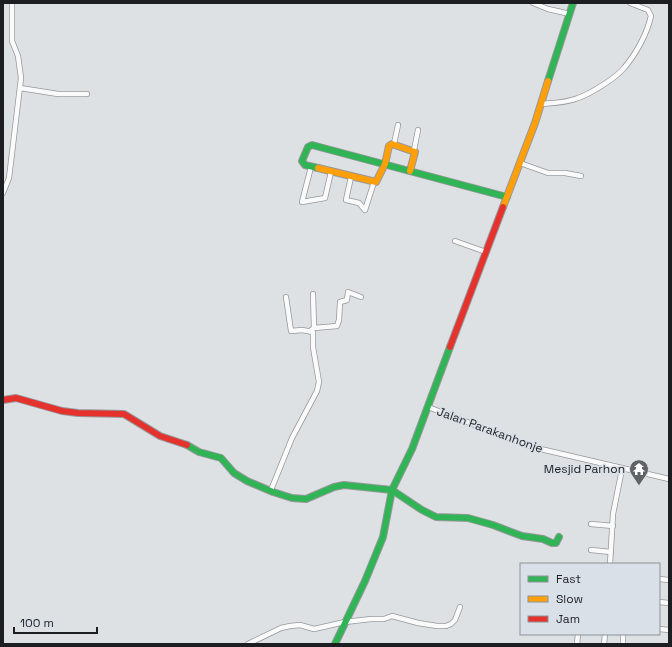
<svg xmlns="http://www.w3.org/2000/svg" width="672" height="647" font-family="'Space Grotesk',sans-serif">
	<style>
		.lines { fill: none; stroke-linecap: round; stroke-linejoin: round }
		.street-casing { stroke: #96989b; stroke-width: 6 }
		.fast-casing { stroke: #96989b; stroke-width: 8 }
		.slow-casing { stroke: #96989b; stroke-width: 8 }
		.jam-casing { stroke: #96989b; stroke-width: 8 }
		.street { stroke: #fafafb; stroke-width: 4.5 }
		.fast { stroke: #30b455; stroke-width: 6 }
		.slow { stroke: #ff9f0a; stroke-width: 6 }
		.jam { stroke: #e5322d; stroke-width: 6 }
		.labels { text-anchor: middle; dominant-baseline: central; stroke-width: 3; stroke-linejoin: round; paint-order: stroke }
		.street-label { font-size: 12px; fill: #1c1e21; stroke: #dae0e8 }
		.poi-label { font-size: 12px; fill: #1c1e21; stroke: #dae0e8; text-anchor: end }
	</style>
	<rect width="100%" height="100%" fill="#dee1e4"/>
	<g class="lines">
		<defs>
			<g id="street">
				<path d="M533,3L548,9L570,14"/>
				<path d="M20,88L58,94H87"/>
				<path d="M541,104C554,103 566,103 578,98C590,94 616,78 624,68C636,54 647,34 651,16L648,10L630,3"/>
				<path d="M394,144L398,125"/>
				<path d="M414,150L418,130"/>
				<path d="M520,163L548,173H565L581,176"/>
				<path d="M311,167L302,202L325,198L331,172"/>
				<path d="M351,177L346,200L359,203L365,210L374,182"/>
				<path d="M3,193L9,178L21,78L18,56L12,41V3"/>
				<path d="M455,241L486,252"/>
				<path d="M313,294L314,328"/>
				<path d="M310,331L314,328L337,326L339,320L340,302L347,300L348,292L361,297"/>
				<path d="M428,407L532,447L669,479"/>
				<path d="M271,490L292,438L317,391L319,382L313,347V332L302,330L291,331L286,297"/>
				<path d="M591,524L613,526"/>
				<path d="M591,550L611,552"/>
				<path d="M610,564L613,514L622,469"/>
				<path d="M659,579L669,580"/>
				<path d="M659,602L669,603"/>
				<path d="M659,629L669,630"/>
				<path d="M248,644L281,628L290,626L300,625L314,629L345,622L371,619H384L392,616L418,623L437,626H446L451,624L455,620L460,607"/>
				<path d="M577,644L578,634"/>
				<path d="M604,644L605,634"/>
				<path d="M623,644V634"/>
			</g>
			<g id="fast">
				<path d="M548,81L573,3"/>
				<path d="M318,168L305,165L302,161L308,147L312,145L507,197"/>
				<path d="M187,445L199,452L221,458L234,473L247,481L273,492L292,498L306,499L334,487L344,485L392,490L422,510L436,517L468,518L493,525L522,536L543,539L552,543H556L559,537"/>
				<path d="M335,644L365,581L383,537L392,490L412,449L450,347"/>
			</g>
			<g id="slow">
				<path d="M318,168L376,182L385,164L389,146L392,144L415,152L410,171"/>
				<path d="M503,207L535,123L548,81"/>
			</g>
			<g id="jam">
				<path d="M450,347L503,207"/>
				<path d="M3,400L16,398L62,411L78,413L124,414L160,436L187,445"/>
			</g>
		</defs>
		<use href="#street" class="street-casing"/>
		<use href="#fast" class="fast-casing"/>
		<use href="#slow" class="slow-casing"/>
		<use href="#jam" class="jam-casing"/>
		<use href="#street" class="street"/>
		<use href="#fast" class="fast"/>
		<use href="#slow" class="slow"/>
		<use href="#jam" class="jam"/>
	</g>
	<defs>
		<symbol id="temple-pin" viewBox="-11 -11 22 30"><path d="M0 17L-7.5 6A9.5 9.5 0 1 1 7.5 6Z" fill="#606265" stroke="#dae0e8"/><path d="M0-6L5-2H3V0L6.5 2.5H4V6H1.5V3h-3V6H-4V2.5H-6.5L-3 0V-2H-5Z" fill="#fff"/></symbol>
	</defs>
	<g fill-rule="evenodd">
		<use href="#temple-pin" x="628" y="458" width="22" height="30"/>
	</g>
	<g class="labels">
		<g class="street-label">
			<text transform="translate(490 430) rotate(20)">Jalan Parakanhonje</text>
		</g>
		<g class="poi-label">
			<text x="625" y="469">Mesjid Parhon</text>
		</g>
	</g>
	<rect width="672" height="647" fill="none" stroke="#1c1e21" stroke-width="8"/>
	<rect x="520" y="563" width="140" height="72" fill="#dae0e8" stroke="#8e9298"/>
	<rect x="528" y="576" width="20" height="6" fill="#30b455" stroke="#8e9298"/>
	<text x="556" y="583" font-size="12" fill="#1c1e21">Fast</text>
	<rect x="528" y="596" width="20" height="6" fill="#ff9f0a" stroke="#8e9298"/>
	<text x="556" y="603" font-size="12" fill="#1c1e21">Slow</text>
	<rect x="528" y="616" width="20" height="6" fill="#e5322d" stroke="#8e9298"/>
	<text x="556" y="623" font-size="12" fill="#1c1e21">Jam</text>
	<path d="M14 627v6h83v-6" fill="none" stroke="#1c1e21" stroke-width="2"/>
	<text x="20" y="627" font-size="12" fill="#1c1e21" stroke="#dae0e8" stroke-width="3" paint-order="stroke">100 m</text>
</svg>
